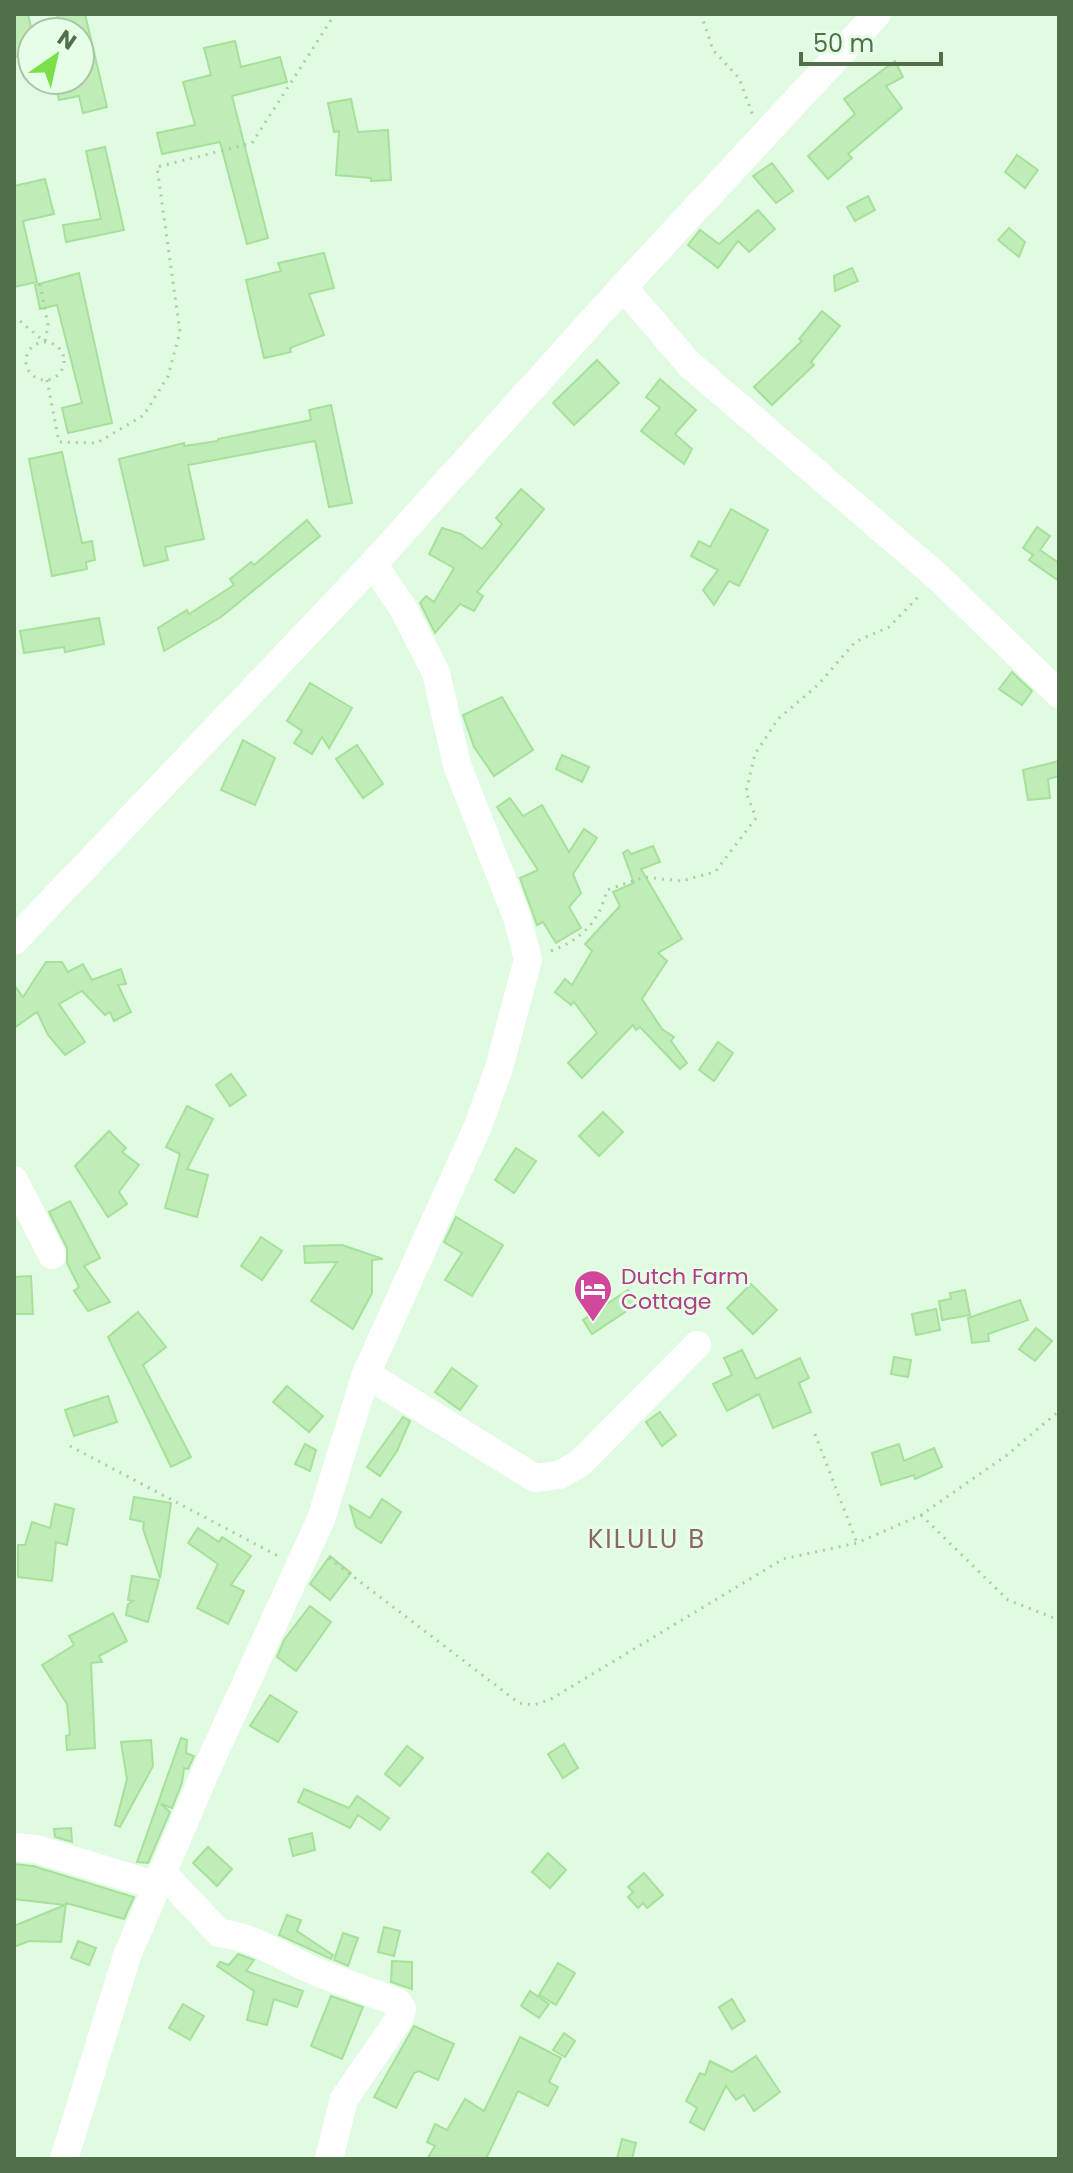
<svg xmlns="http://www.w3.org/2000/svg" width="1073" height="2173" font-family="Poppins,sans-serif">
	<style>
		.building { fill: #bfecb7; stroke: #a6e19a; stroke-width: 2 }
		.lines { fill: none; stroke-linecap: round; stroke-linejoin: round }
		.path { stroke: #a5d39d; stroke-width: 3; stroke-dasharray: 2 6; stroke-linecap: butt }
		.minor { stroke: #fff; stroke-width: 28 }
		.labels { text-anchor: middle; dominant-baseline: central; stroke-width: 6; stroke-linejoin: round; paint-order: stroke }
		.hotel-label { font-size: 22px; fill: #b23c85; stroke: #e6fee7; text-anchor: start }
		.quarter-label { font-size: 26px; letter-spacing: 2px; fill: #8d6661; stroke: #e6fee7 }
	</style>
	<rect width="100%" height="100%" fill="#e0fbe2"/>
	<g class="building">
		<path d="M14,14H28L32,31V53L14,57Z"/>
		<path d="M57,14H85L107,107L83,113L79,96L59,100L54,80H80V32H62Z"/>
		<path d="M235,41L241,67L280,57L287,82L232,96L268,238L247,244L220,142L162,154L157,133L195,125L183,82L211,75L204,48Z"/>
		<path d="M895,61L903,77L886,86L902,108L848,154L852,158L828,179L808,156L855,114L844,99Z"/>
		<path d="M351,99L358,132L388,130L391,180L371,181V178L336,175L339,131L334,132L328,103Z"/>
		<path d="M105,147L124,230L66,242L63,225L101,219L86,151Z"/>
		<path d="M1017,155L1038,170L1025,188L1005,172Z"/>
		<path d="M772,163L793,191L776,203L753,176Z"/>
		<path d="M45,179L54,214L23,221L37,282L14,287V186Z"/>
		<path d="M868,196L875,210L855,221L847,207Z"/>
		<path d="M758,210L775,229L749,252L738,241L718,268L688,245L700,230L719,244Z"/>
		<path d="M1009,228L1025,242L1019,257L998,240Z"/>
		<path d="M324,253L334,288L309,294L324,335L290,348L291,352L264,358L246,280L281,271L278,263Z"/>
		<path d="M852,268L858,281L835,291L834,276Z"/>
		<path d="M79,273L112,423L68,433L62,408L82,403L57,305L40,309L35,285Z"/>
		<path d="M822,311L840,326L811,362L814,365L772,405L754,387L802,341L799,339Z"/>
		<path d="M597,360L619,383L574,425L553,403Z"/>
		<path d="M660,379L696,410L675,434L692,449L684,464L641,431L660,408L646,397Z"/>
		<path d="M331,405L352,503L329,507L315,441L188,465L204,539L165,547L168,560L144,566L119,459L184,443V446L218,441V439L311,420L309,410Z"/>
		<path d="M62,452L82,543L92,541L95,560L86,562L87,569L52,576L29,459Z"/>
		<path d="M521,489L544,509L477,592L483,596L474,611L460,604L435,633L420,603L426,596L434,602L454,568L429,554L442,528L461,534L482,549L502,524L496,518Z"/>
		<path d="M731,509L768,530L739,586L729,581L714,605L703,590L718,570L691,556L699,541L710,547Z"/>
		<path d="M307,520L320,536L221,617L164,651L158,628L187,610L189,614L234,585L230,579L251,562L254,565Z"/>
		<path d="M1037,527L1050,536L1040,550L1059,563V581L1029,560L1033,555L1023,548Z"/>
		<path d="M99,618L104,644L65,652L64,647L24,653L20,631Z"/>
		<path d="M1012,672L1032,691L1022,705L999,689Z"/>
		<path d="M310,683L352,708L329,748L322,737L312,754L294,743L302,731L287,721Z"/>
		<path d="M502,697L533,750L494,776L474,747L463,715Z"/>
		<path d="M243,740L275,758L255,805L221,790Z"/>
		<path d="M357,745L383,784L363,798L336,759Z"/>
		<path d="M562,755L589,767L582,782L556,769Z"/>
		<path d="M1059,761V776L1048,779L1050,798L1028,800L1023,770Z"/>
		<path d="M510,798L523,816L542,805L569,852L584,829L597,838L573,874L581,893L569,907L581,928L556,943L543,922L537,925L520,878L538,870L497,807Z"/>
		<path d="M653,846L660,862L641,869L682,939L658,953L667,961L642,999L662,1029L674,1037L671,1041L687,1063L680,1069L640,1027L636,1030L633,1025L582,1078L568,1063L597,1033L574,1002L571,1005L555,992L565,979L572,985L592,951L585,944L620,906L613,892L634,883L623,853L628,850L631,854Z"/>
		<path d="M46,962H62L68,972L83,964L92,980L121,969L126,984L118,985L131,1012L114,1021L110,1012L105,1015L82,991L59,1004L85,1042L65,1055L48,1035L37,1012L14,1028V985L23,997Z"/>
		<path d="M718,1042L733,1053L714,1081L699,1070Z"/>
		<path d="M231,1074L246,1095L230,1106L216,1085Z"/>
		<path d="M187,1106L213,1119L187,1169L208,1175L197,1217L165,1208L180,1154L166,1147Z"/>
		<path d="M603,1112L623,1132L599,1156L579,1136Z"/>
		<path d="M109,1131L126,1148L122,1152L139,1165L119,1192L127,1204L108,1217L75,1166Z"/>
		<path d="M516,1148L536,1161L514,1193L495,1180Z"/>
		<path d="M70,1201L100,1258L84,1266L110,1302L88,1311L74,1291L79,1287L67,1263V1248L49,1212Z"/>
		<path d="M456,1217L503,1245L472,1296L445,1280L462,1253L444,1242Z"/>
		<path d="M261,1237L282,1251L262,1280L241,1266Z"/>
		<path d="M342,1245L383,1259L372,1260V1293L353,1329L311,1301L337,1262L305,1263L304,1246Z"/>
		<path d="M31,1276L33,1314H14V1277Z"/>
		<path d="M751,1284L777,1310L753,1334L727,1308Z"/>
		<path d="M628,1290L637,1304L592,1334L583,1320Z"/>
		<path d="M965,1290L970,1315L942,1320L939,1301L951,1299L950,1293Z"/>
		<path d="M1020,1300L1028,1320L988,1334L989,1341L972,1343L968,1318Z"/>
		<path d="M936,1309L940,1330L916,1335L912,1314Z"/>
		<path d="M138,1312L166,1347L143,1365L191,1457L171,1467L108,1337Z"/>
		<path d="M1036,1328L1052,1341L1035,1361L1019,1349Z"/>
		<path d="M742,1350L756,1379L800,1358L809,1378L799,1383L811,1412L773,1428L759,1394L727,1411L713,1384L732,1375L724,1358Z"/>
		<path d="M894,1357L911,1360L908,1377L891,1374Z"/>
		<path d="M452,1368L477,1386L460,1410L435,1392Z"/>
		<path d="M287,1386L323,1416L309,1432L273,1402Z"/>
		<path d="M108,1396L117,1422L74,1436L65,1410Z"/>
		<path d="M660,1412L676,1435L662,1446L646,1422Z"/>
		<path d="M403,1417L410,1421L397,1451L380,1476L367,1467Z"/>
		<path d="M305,1444L316,1450L310,1471L295,1464Z"/>
		<path d="M899,1444L904,1461L934,1448L942,1467L915,1479L914,1475L881,1485L872,1453Z"/>
		<path d="M134,1497L171,1503L160,1578L143,1529L144,1522L130,1519Z"/>
		<path d="M382,1499L401,1512L381,1543L356,1527L350,1506L370,1518Z"/>
		<path d="M55,1504L74,1509L67,1545L56,1542L52,1581L18,1577V1545H25L32,1522L50,1528Z"/>
		<path d="M198,1528L219,1542L222,1537L251,1556L231,1585L244,1591L228,1624L197,1608L218,1564L188,1543Z"/>
		<path d="M330,1556L351,1573L330,1600L310,1584Z"/>
		<path d="M132,1576L159,1580L148,1622L126,1615L128,1604L133,1601L128,1600Z"/>
		<path d="M310,1606L331,1622L296,1671L277,1657L284,1640Z"/>
		<path d="M113,1613L127,1641L99,1656L102,1662L91,1663L95,1748L67,1750L66,1736L70,1735L67,1704L42,1665L74,1645L69,1636Z"/>
		<path d="M270,1695L297,1712L278,1742L250,1726Z"/>
		<path d="M181,1738L187,1740L186,1753L194,1756L188,1769L184,1768L182,1783L172,1808L161,1804L170,1812L148,1863L137,1862Z"/>
		<path d="M151,1740L153,1766L120,1827L115,1825L127,1779L121,1742Z"/>
		<path d="M564,1744L578,1768L563,1778L548,1754Z"/>
		<path d="M407,1746L423,1758L400,1786L385,1774Z"/>
		<path d="M304,1789L349,1808L357,1796L389,1818L380,1830L358,1815L350,1828L298,1802Z"/>
		<path d="M71,1828L72,1842L55,1837L54,1829Z"/>
		<path d="M312,1833L315,1850L293,1856L289,1839Z"/>
		<path d="M208,1847L232,1869L217,1886L193,1863Z"/>
		<path d="M548,1853L566,1870L550,1888L532,1872Z"/>
		<path d="M14,1864L33,1866L134,1897L124,1919L66,1903L61,1942L29,1941L14,1947V1926L65,1905L14,1899Z"/>
		<path d="M644,1873L663,1895L647,1908L643,1903L638,1908L628,1897L633,1892L628,1887Z"/>
		<path d="M287,1915L301,1920L297,1931L333,1955L331,1959L279,1935Z"/>
		<path d="M384,1927L400,1931L394,1956L378,1952Z"/>
		<path d="M343,1933L358,1938L348,1966L334,1960Z"/>
		<path d="M78,1941L96,1948L89,1965L71,1958Z"/>
		<path d="M238,1954L254,1960L246,1971L303,1991L297,2007L274,1999L267,2025L247,2020L254,1991L217,1966L220,1962L229,1965Z"/>
		<path d="M392,1961L412,1962V1989L391,1982Z"/>
		<path d="M558,1963L575,1973L556,2005L539,1995Z"/>
		<path d="M530,1991L549,2004L539,2018L521,2006Z"/>
		<path d="M331,1996L363,2007L342,2059L311,2046Z"/>
		<path d="M732,1999L745,2021L732,2029L719,2007Z"/>
		<path d="M183,2004L204,2016L190,2040L169,2028Z"/>
		<path d="M414,2026L454,2044L438,2080L419,2071L414,2073L396,2108L374,2097Z"/>
		<path d="M564,2033L575,2041L565,2057L553,2050Z"/>
		<path d="M520,2037L561,2058L549,2082L558,2087L548,2106L518,2091L486,2159H427L435,2146L427,2142L435,2124L447,2130L465,2099L484,2111Z"/>
		<path d="M756,2056L780,2092L754,2111L744,2095L736,2100L726,2086L704,2130L690,2122L697,2108L686,2101L700,2073L705,2075L710,2061L732,2072Z"/>
		<path d="M622,2139L636,2143L632,2159H617Z"/>
	</g>
	<g class="lines">
		<g class="path">
			<path d="M701,14L713,50L739,78L753,116"/>
			<path d="M40,284L48,325L45,342"/>
			<path d="M14,316L45,342"/>
			<circle cx="45" cy="361" r="19"/>
			<path d="M47,380L59,442L97,443L144,415L168,376L180,332L157,167L252,143L335,14"/>
			<path d="M551,951C581,940 599,922 607,890L644,877L681,881L715,872L756,818L746,792L755,754L778,719L818,685L855,642L889,627L921,594"/>
			<path d="M815,1434L857,1543"/>
			<path d="M70,1446L278,1556"/>
			<path d="M921,1515L1008,1600L1059,1620"/>
			<path d="M329,1558L519,1703L534,1705L551,1699L783,1559L857,1543L921,1515L1007,1455L1059,1411"/>
		</g>
		<g class="minor">
			<path d="M623,287L690,365L938,577L1059,694"/>
			<path d="M14,941L373,564L623,287L877,14"/>
			<path d="M14,1180L52,1255"/>
			<path d="M366,1374L535,1478L559,1475L579,1464L697,1345"/>
			<path d="M14,1847L36,1849L157,1886"/>
			<path d="M162,1872L219,1933C252,1936 279,1955 310,1969C338,1981 368,1991 397,2002L402,2009L399,2019L344,2099L329,2159"/>
			<path d="M64,2159L127,1956L205,1773L321,1519L366,1374L478,1126L499,1068L528,959L517,917L457,765L436,673L403,608L373,564"/>
		</g>
	</g>
	<defs>
		<symbol id="hotel-pin" viewBox="-11 -11 22 30"><path d="M0 17L-7.5 6A9.5 9.5 0 1 1 7.5 6Z" fill="#d1479c" stroke="#e6fee7"/><path d="M-6-4.5h1.5V1H6V5H4.5V3h-9V5H-6ZM-4 0a1.8 1.8 0 1 1 3.6 0ZM.5 0V-2.5h3Q6-2.5 6 0Z" fill="#fff"/></symbol>
	</defs>
	<g fill-rule="evenodd">
		<use href="#hotel-pin" x="571" y="1267" width="44" height="60"/>
	</g>
	<g class="labels">
		<g class="hotel-label">
			<text x="621" y="1276">Dutch Farm<tspan x="621" dy="25">Cottage</tspan></text>
		</g>
		<g class="quarter-label">
			<text x="647" y="1539">KILULU B</text>
		</g>
	</g>
	<rect width="1073" height="2173" fill="none" stroke="#507049" stroke-width="32"/>
	<g transform="translate(56 56) rotate(34)"><circle r="38" fill="#e6fee7" stroke="#aac5a8" stroke-width="2"/>
	<path d="M0-6L14 30L0 20L-14 30Z" fill="#7ae04a"/>
	<text y="-12" font-size="22" font-weight="bold" text-anchor="middle" fill="#507049">N</text>
	</g>
	<path d="M801 52v12h140v-12" fill="none" stroke="#507049" stroke-width="4"/>
	<text x="813" y="52" font-size="24" fill="#507049" stroke="#e6fee7" stroke-width="6" paint-order="stroke">50 m</text>
</svg>
